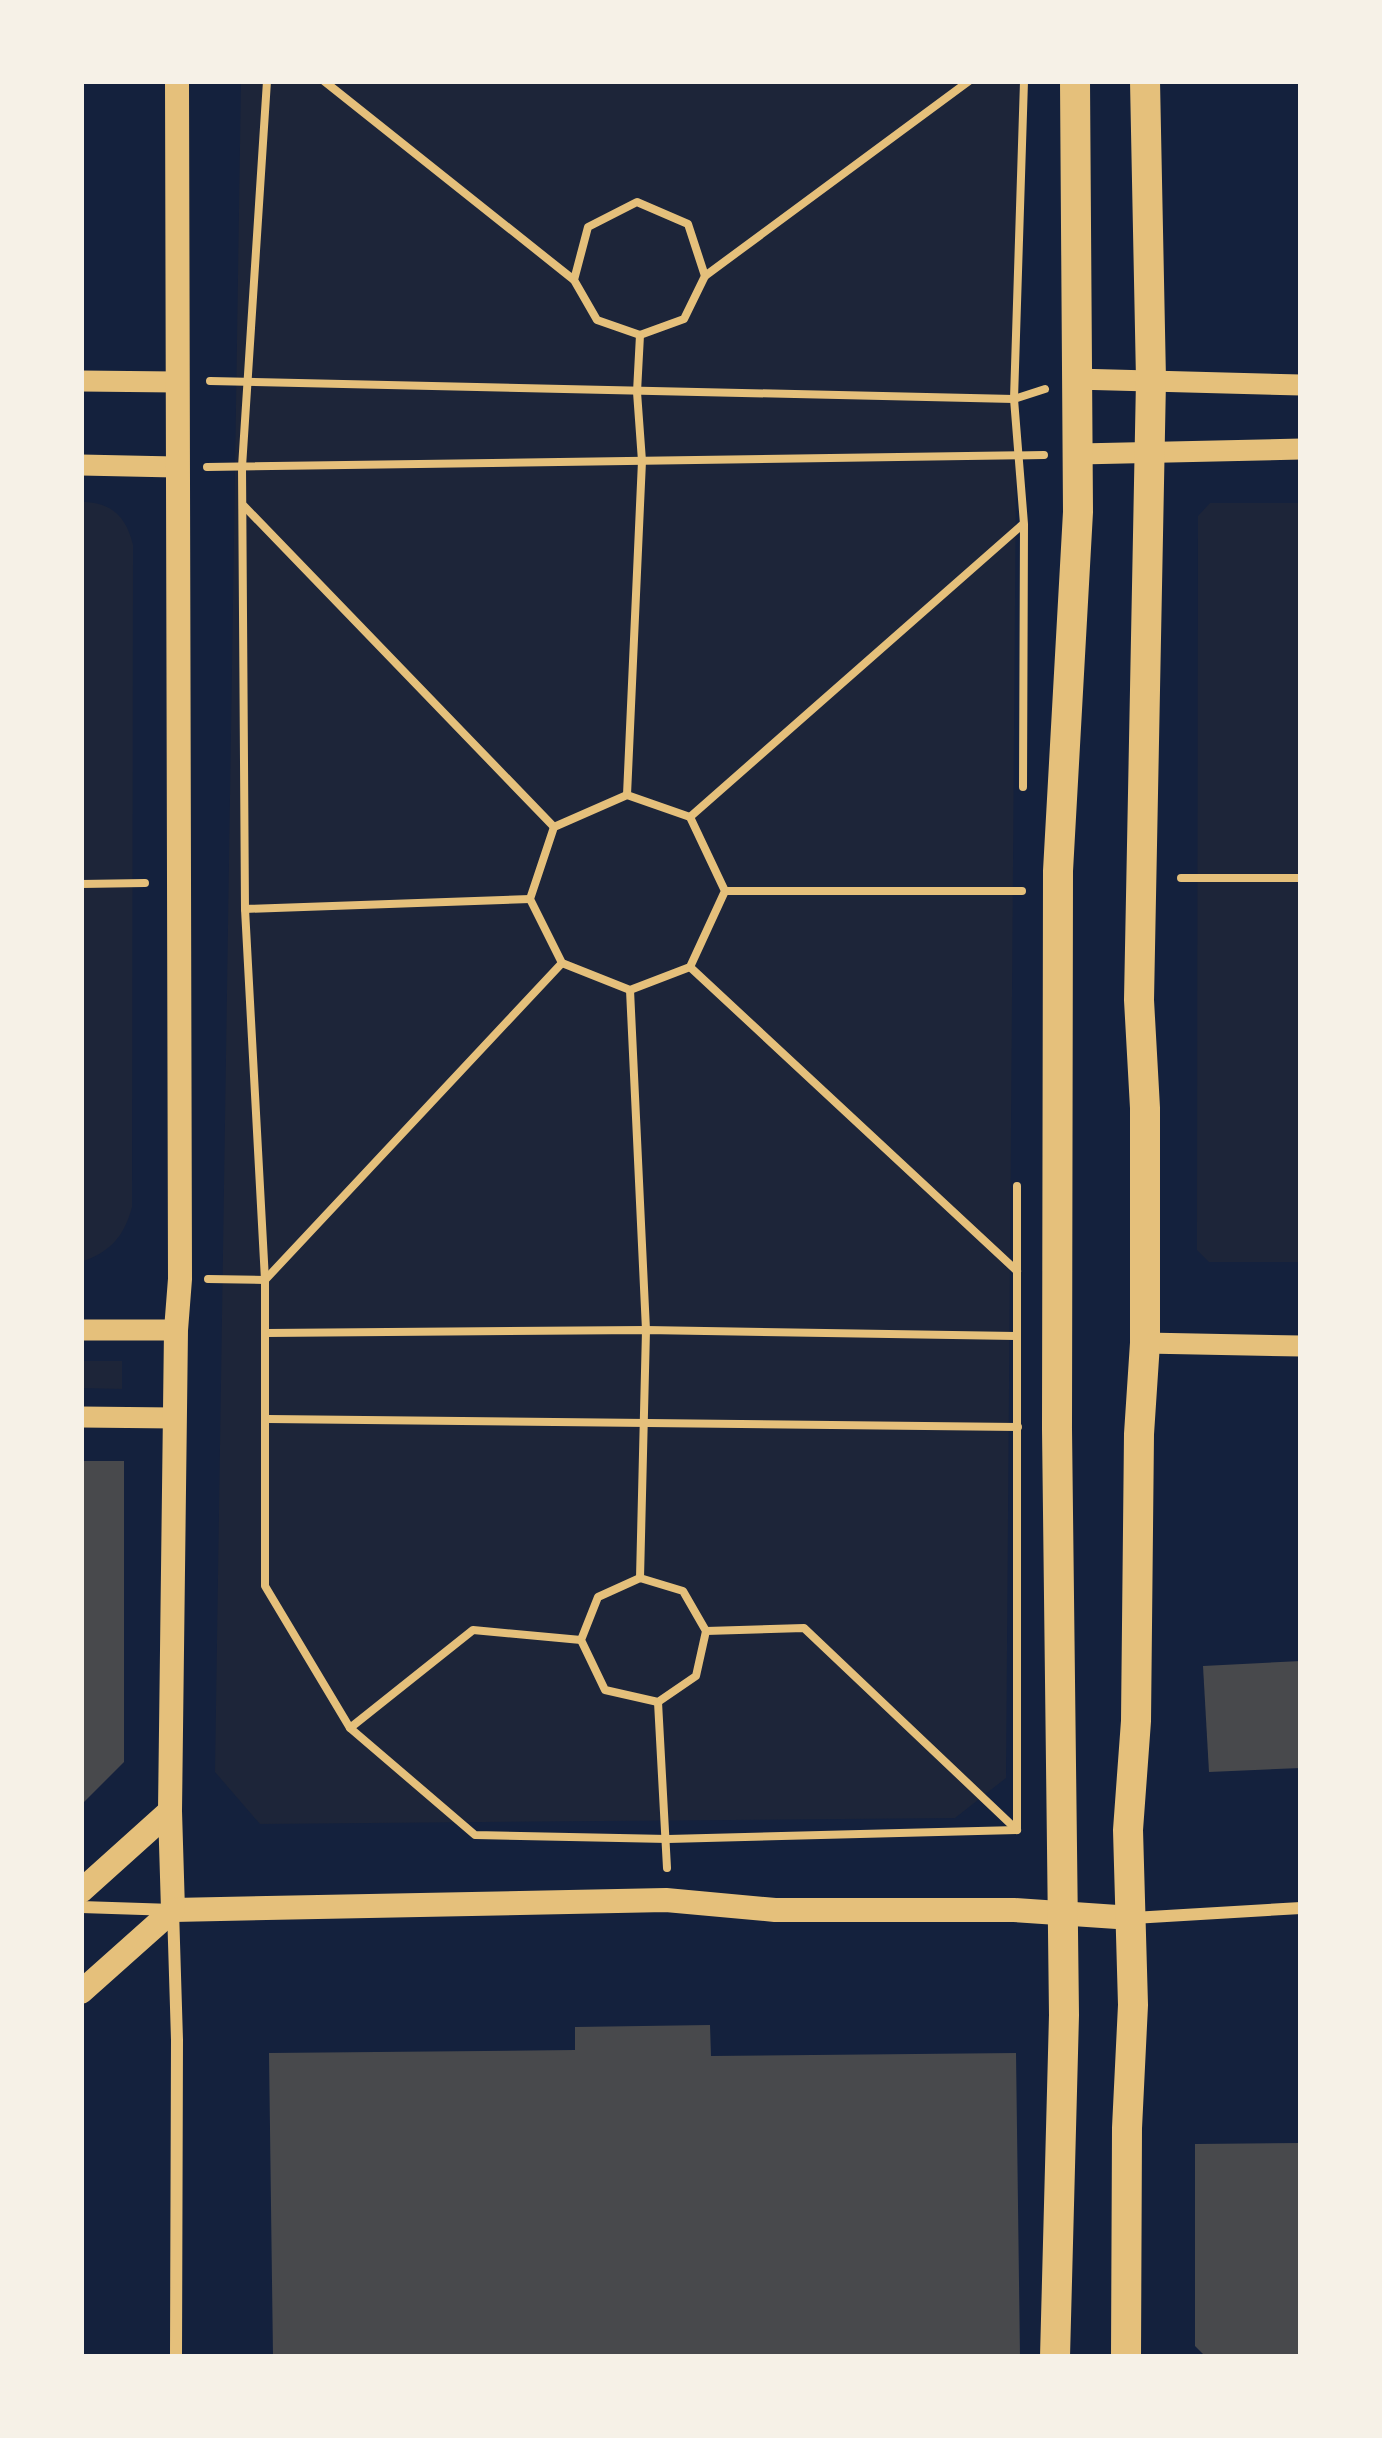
<svg xmlns="http://www.w3.org/2000/svg" width="1382" height="2438" font-family="'IBM Plex Serif',serif">
	<style>
		.green { fill: #1d2539 }
		.building { fill: #48494c }
		.lines { fill: none; stroke-linecap: round; stroke-linejoin: round }
		.path { stroke: #e5c07b; stroke-width: 8 }
		.minor { stroke: #e5c07b; stroke-width: 12 }
		.tertiary { stroke: #e5c07b; stroke-width: 21 }
		.secondary { stroke: #e5c07b; stroke-width: 24 }
		.primary { stroke: #e5c07b; stroke-width: 30 }
	</style>
	<rect width="100%" height="100%" fill="#14213d"/>
	<g class="green">
		<path d="M241,81H1019L1006,1778L955,1818L260,1824L215,1772Z"/>
		<path d="M81,502C111,502 126,516 133,545L132,1207C124,1237 110,1252 81,1262Z"/>
		<path d="M1210,503H1301V1262H1209L1197,1250L1198,516Z"/>
		<path d="M81,1361H122V1389L81,1388Z"/>
	</g>
	<g class="building">
		<path d="M81,1461H124V1762L81,1805Z"/>
		<path d="M1301,1661V1768L1209,1772L1203,1666Z"/>
		<path d="M710,2025L711,2056L1016,2053L1020,2357H273L269,2053L575,2050V2027Z"/>
		<path d="M1301,2143V2357H1206L1195,2346V2144Z"/>
	</g>
	<g class="lines">
		<g class="path">
			<path d="M267,81L242,467L245,909L265,1280V1586L350,1728L475,1835L668,1839L1017,1830V1186"/>
			<path d="M324,81L574,280L597,320L640,335L684,319L705,276L688,224L637,202L588,227L574,280"/>
			<path d="M705,276L969,81"/>
			<path d="M210,381L1014,399L1045,389"/>
			<path d="M207,467L1044,455"/>
			<path d="M244,506L554,827"/>
			<path d="M1023,787L1024,524L1014,399L1024,81"/>
			<path d="M627,795L690,817L725,891L690,967L630,990L562,963L530,899L554,827Z"/>
			<path d="M627,795L642,461L637,392L640,335"/>
			<path d="M690,817L1022,525"/>
			<path d="M1181,878H1301"/>
			<path d="M81,884L145,883"/>
			<path d="M725,891H1022"/>
			<path d="M245,909L530,899"/>
			<path d="M690,967L1017,1271"/>
			<path d="M630,990L646,1330L640,1578"/>
			<path d="M208,1279L265,1280L562,963"/>
			<path d="M266,1333L646,1330L1016,1336"/>
			<path d="M268,1419L1018,1427"/>
			<path d="M640,1578L683,1591L706,1631L696,1676L658,1702L605,1690L581,1640L598,1597Z"/>
			<path d="M706,1631L804,1628L1017,1830"/>
			<path d="M658,1702L667,1868"/>
			<path d="M350,1728L473,1630L581,1640"/>
		</g>
		<g class="minor">
			<path d="M81,1907L173,1910L177,2040L176,2357"/>
			<path d="M1133,1918L1301,1908"/>
		</g>
		<g class="tertiary">
			<path d="M1075,379L1301,385"/>
			<path d="M81,381L176,382"/>
			<path d="M1079,454L1301,449"/>
			<path d="M81,465L175,467"/>
			<path d="M81,1330H176"/>
			<path d="M1145,1343L1301,1346"/>
			<path d="M81,1417L174,1418"/>
		</g>
		<g class="secondary">
			<path d="M81,1891L170,1811"/>
			<path d="M173,1910L170,1811L176,1330L180,1279L177,81"/>
			<path d="M173,1910L666,1900L775,1910H1014L1132,1918"/>
			<path d="M81,1992L173,1910"/>
		</g>
		<g class="primary">
			<path d="M1055,2357L1064,2015L1057,1429L1058,871L1078,512L1075,81"/>
			<path d="M1126,2357L1127,2128L1133,2005L1128,1830L1136,1721L1139,1434L1145,1343V1108L1139,1000L1151,380L1145,81"/>
		</g>
	</g>
	<rect width="1382" height="2438" fill="none" stroke="#f6f1e7" stroke-width="168"/>
</svg>
